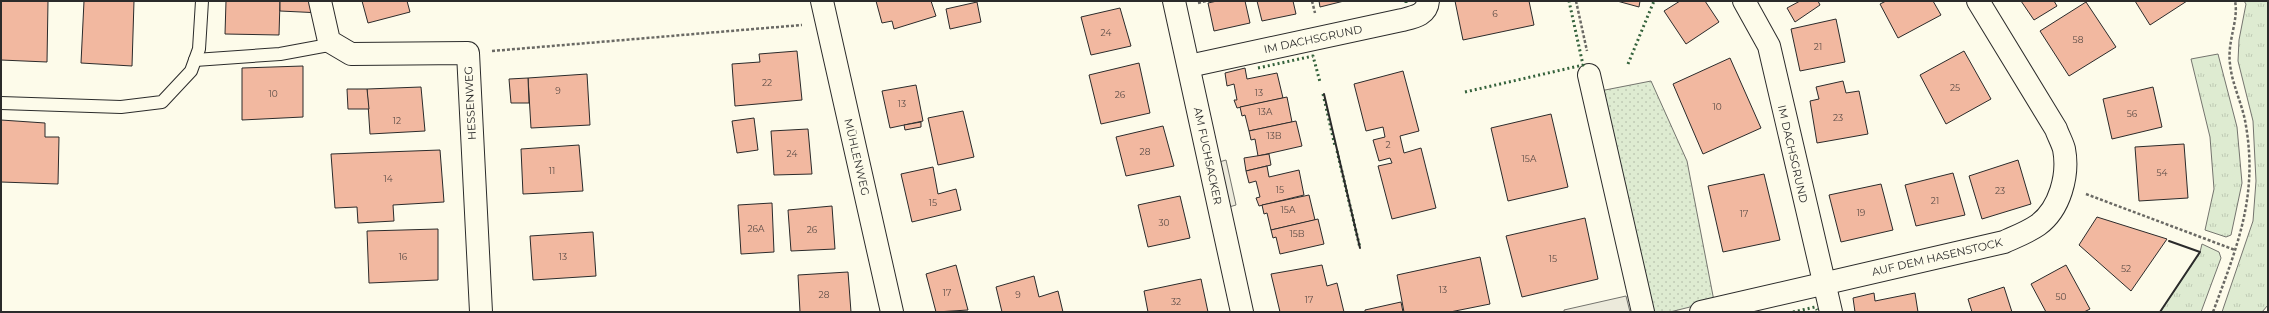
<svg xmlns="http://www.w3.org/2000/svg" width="2269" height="313" font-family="Montserrat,sans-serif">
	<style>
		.grass { fill: url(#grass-tufts); stroke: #74746e }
		.park { fill: url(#park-dots); stroke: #74746e }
		.parking { fill: #eceadb; stroke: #74746e }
		.building { fill: #f2b8a0; stroke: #2b2b2b }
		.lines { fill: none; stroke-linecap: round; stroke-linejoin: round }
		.service-casing { stroke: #2b2b2b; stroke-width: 14 }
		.minor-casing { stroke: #2b2b2b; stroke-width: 24 }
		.path { stroke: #6a6964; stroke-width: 2.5; stroke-dasharray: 3 2; stroke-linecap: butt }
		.service { stroke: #fdfbea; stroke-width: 12 }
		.minor { stroke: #fdfbea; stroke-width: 22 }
		.hedge { stroke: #34623c; stroke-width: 3; stroke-dasharray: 2 3; stroke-linecap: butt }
		.wall { stroke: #2b2b2b; stroke-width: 2 }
		.labels { text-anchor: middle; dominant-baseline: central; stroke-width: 3; stroke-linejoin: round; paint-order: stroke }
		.number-label { font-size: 9px; fill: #5d4e48 }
		.street-label { font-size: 11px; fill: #2b2b2b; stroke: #fdfbea }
	</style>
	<defs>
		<pattern id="grass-tufts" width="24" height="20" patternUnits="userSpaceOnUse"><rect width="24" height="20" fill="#deebd1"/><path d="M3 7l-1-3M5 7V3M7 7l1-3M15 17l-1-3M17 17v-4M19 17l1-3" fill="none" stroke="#bfcab4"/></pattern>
		<pattern id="park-dots" width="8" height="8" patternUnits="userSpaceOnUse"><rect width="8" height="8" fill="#deebd1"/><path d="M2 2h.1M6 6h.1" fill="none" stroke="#bfcab4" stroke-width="1.8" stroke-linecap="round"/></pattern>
	</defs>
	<rect width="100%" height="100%" fill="#fdfbea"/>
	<g class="grass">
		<path d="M2244,1H2268V305L2262,312H2222L2253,221L2256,181L2253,121L2238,61L2239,40L2246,4Z"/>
		<path d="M2218,54L2237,127L2242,183L2231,235L2226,237L2205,230L2214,189L2210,137L2191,59Z"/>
		<path d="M2202,244L2219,252L2221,258L2201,312H2160L2200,252Z"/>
	</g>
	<path class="park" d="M1651,81L1687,161L1714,301L1670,312H1651L1600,91Z"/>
	<g class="parking">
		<path d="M1226,160L1236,205L1229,207L1219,162Z"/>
		<path d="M1626,296L1630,312H1564V310Z"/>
	</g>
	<g class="building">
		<path d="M1,1H48L47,62L1,60Z"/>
		<path d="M84,1H134L132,66L81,63Z"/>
		<path d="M226,1H280L279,35L225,34Z"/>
		<path d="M280,1H319L322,13L280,11Z"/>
		<path d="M362,1H407L410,12L368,23Z"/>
		<path d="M876,1H931L936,16L894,29L892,21L882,23Z"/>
		<path d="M1217,1H1245L1250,23L1214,31L1208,3Z"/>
		<path d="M1257,1H1293L1296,14L1262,21Z"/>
		<path d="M1319,1H1344L1320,7Z"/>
		<path d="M1455,1H1529L1534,25L1463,40Z"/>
		<path d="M1617,1H1640L1639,7Z"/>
		<path d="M1680,1H1705L1719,22L1686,44L1664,11Z"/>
		<path d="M1800,1H1818L1820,5L1795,22L1787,8Z"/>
		<path d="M1886,1H1933L1941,15L1898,38L1880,4Z"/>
		<path d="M2021,1H2054L2057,6L2034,20Z"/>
		<path d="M2135,1H2187L2150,25Z"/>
		<path d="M977,2L981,22L950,29L946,9Z"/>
		<path d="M2086,2L2116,47L2069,76L2040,31Z"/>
		<path d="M1120,8L1131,46L1091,55L1081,17Z"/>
		<path d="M1836,19L1845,62L1800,71L1791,29Z"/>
		<path d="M797,51L802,100L735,106L732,64L760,62L759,54Z"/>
		<path d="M1964,51L1991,99L1946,124L1920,75Z"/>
		<path d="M1730,58L1761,128L1703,154L1673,84Z"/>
		<path d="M1139,63L1150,113L1101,124L1089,75Z"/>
		<path d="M303,66V117L242,120V68Z"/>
		<path d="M1245,68L1247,79L1277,73L1283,98L1237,108L1234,100H1237L1234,84L1227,86L1225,73Z"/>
		<path d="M1403,71L1419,131L1400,136L1404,153L1421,148L1436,208L1392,219L1378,166L1392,163L1390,158L1379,161L1373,140L1385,137L1383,127L1366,131L1354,84Z"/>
		<path d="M587,74L590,125L531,128L528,78Z"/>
		<path d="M528,78L529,103H511L509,79Z"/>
		<path d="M1843,81L1846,93L1859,91L1868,134L1817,143L1810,101L1819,99L1816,87Z"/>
		<path d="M916,85L923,121L890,128L882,91Z"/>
		<path d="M421,87L425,131L370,134L367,89Z"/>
		<path d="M2153,87L2162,127L2112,139L2103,99Z"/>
		<path d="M347,89H367L369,109H348Z"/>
		<path d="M1287,97L1292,122L1249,131L1245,115L1242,116L1240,107Z"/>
		<path d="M963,111L974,157L938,165L928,118Z"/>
		<path d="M1551,114L1568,187L1508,201L1491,128Z"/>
		<path d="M754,118L758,150L737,153L732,121Z"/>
		<path d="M1,120L45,123V137H59L58,184L1,182Z"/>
		<path d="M1296,121L1302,146L1258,156L1255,139L1251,140L1249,131Z"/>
		<path d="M921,122V127L905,130L904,125Z"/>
		<path d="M1163,126L1174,166L1126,176L1116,137Z"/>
		<path d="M808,129L812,174L774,175L771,131Z"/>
		<path d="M2184,144L2188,198L2139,201L2135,147Z"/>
		<path d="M579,145L583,191L523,194L521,149Z"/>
		<path d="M440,150L444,202L393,205L394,221L358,223L357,207L335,208L331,154Z"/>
		<path d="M1269,154L1271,165L1246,171L1244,158Z"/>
		<path d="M2018,160L2031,204L1982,219L1969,176Z"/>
		<path d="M1267,166L1269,177L1299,170L1304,195L1259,206L1256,198L1260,197L1256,181L1249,183L1246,171Z"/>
		<path d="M933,167L938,194L956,189L961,210L912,222L901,174Z"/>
		<path d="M1953,173L1965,215L1916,226L1905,185Z"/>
		<path d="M1764,174L1780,240L1723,252L1708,186Z"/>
		<path d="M1881,184L1893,230L1841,242L1829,195Z"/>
		<path d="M1309,195L1315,220L1271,230L1267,213L1264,214L1262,205Z"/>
		<path d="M1180,196L1190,238L1148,247L1138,205Z"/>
		<path d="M772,203L774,252L741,254L738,205Z"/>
		<path d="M832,206L835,249L791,251L788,210Z"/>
		<path d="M2097,217L2167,239L2131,291L2079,245Z"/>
		<path d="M1585,218L1598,279L1522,297L1506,236Z"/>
		<path d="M1318,219L1324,244L1280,254L1276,237L1273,238L1271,230Z"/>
		<path d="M438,229V280L369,283L367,231Z"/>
		<path d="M593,232L596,276L533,280L530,236Z"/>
		<path d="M1480,257L1490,304L1450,312H1404L1397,275Z"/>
		<path d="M956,265L968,310L936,312L926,274Z"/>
		<path d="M1322,265L1327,286L1337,283L1344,312H1280L1271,274Z"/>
		<path d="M2066,265L2090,309L2084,312H2046L2031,284Z"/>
		<path d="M848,272L851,312H800L798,275Z"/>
		<path d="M1034,276L1039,297L1058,291L1063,312H1002L996,287Z"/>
		<path d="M1201,279L1208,312H1148L1144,291Z"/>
		<path d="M2004,287L2012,312H1972L1968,299Z"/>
		<path d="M1874,293L1875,301L1915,293L1918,312H1855L1853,298Z"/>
		<path d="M1401,302L1403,312H1365V310Z"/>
	</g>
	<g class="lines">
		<defs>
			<g id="service">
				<path d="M195,60L280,54L334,44"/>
				<path d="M1,103L121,107L162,102L191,71L199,49L202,1"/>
			</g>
			<g id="minor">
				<path d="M320,1L329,41L351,54L468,53L481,312"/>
				<path d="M822,1L892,312"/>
				<path d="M1174,1L1242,312"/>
				<path d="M1744,1L1769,46L1831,312"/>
				<path d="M1189,66L1402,20C1414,17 1427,15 1428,1"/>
				<path d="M1589,75L1643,312"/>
				<path d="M1701,312L2004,242C2015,237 2028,232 2038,225C2060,209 2069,175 2064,149C2062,142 2058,135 2056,129L1978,1"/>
			</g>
		</defs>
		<use href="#service" class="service-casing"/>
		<use href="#minor" class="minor-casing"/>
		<g class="path">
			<path d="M1312,1L1315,13"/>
			<path d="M1576,1L1587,51"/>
			<path d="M1198,3L1206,1"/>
			<path d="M492,51L802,25"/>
			<path d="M2086,194L2235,250"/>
			<path d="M2213,312C2237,247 2258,197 2246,126C2243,105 2232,85 2230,64C2227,41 2239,20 2235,1"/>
		</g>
		<use href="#service" class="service"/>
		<use href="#minor" class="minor"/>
		<g class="hedge">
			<path d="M1406,1V4"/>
			<path d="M1628,64L1654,1"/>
			<path d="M1258,68L1313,56L1320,82"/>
			<path d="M1465,92L1583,65L1569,1"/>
			<path d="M1323,94L1335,146"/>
			<path d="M1337,151L1360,248"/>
			<path d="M1793,312L1815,307L1817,310"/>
		</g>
		<g class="wall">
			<path d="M1324,94L1360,248"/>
			<path d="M2160,312L2200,252L2169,241"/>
		</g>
	</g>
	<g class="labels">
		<g class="number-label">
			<text x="1495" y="13">6</text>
			<text x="1106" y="32">24</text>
			<text x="2078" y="39">58</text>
			<text x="1818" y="46">21</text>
			<text x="767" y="82">22</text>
			<text x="1955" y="87">25</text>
			<text x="558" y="90">9</text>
			<text x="1259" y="92">13</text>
			<text x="273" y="93">10</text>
			<text x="1120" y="94">26</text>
			<text x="902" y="103">13</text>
			<text x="1717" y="106">10</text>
			<text x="1265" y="111">13A</text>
			<text x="2132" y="113">56</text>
			<text x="1838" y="117">23</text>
			<text x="397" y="120">12</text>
			<text x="1274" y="135">13B</text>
			<text x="1388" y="144">2</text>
			<text x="1145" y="151">28</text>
			<text x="792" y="153">24</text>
			<text x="1529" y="158">15A</text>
			<text x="552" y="170">11</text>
			<text x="2162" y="172">54</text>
			<text x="388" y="178">14</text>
			<text x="1280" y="189">15</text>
			<text x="2000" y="190">23</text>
			<text x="1935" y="200">21</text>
			<text x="933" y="202">15</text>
			<text x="1288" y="209">15A</text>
			<text x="1861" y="212">19</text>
			<text x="1744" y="213">17</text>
			<text x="1164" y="222">30</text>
			<text x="756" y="228">26A</text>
			<text x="812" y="229">26</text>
			<text x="1297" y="233">15B</text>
			<text x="403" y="256">16</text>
			<text x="563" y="256">13</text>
			<text x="1553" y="258">15</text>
			<text x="2126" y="268">52</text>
			<text x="1443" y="289">13</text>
			<text x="947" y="292">17</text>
			<text x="824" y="294">28</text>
			<text x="1018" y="294">9</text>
			<text x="2061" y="296">50</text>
			<text x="1309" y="299">17</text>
			<text x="1176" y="301">32</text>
		</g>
		<g class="street-label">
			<text transform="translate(1313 39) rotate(-12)">IM DACHSGRUND</text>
			<text transform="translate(470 103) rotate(-93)">HESSENWEG</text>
			<text transform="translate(1793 154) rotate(77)">IM DACHSGRUND</text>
			<text transform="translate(1208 156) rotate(78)">AM FUCHSACKER</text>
			<text transform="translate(857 157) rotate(77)">MÜHLENWEG</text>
			<text transform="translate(1937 257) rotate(-13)">AUF DEM HASENSTOCK</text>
		</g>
	</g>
	<rect width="2269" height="313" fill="none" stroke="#2b2b2b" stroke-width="4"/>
</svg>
